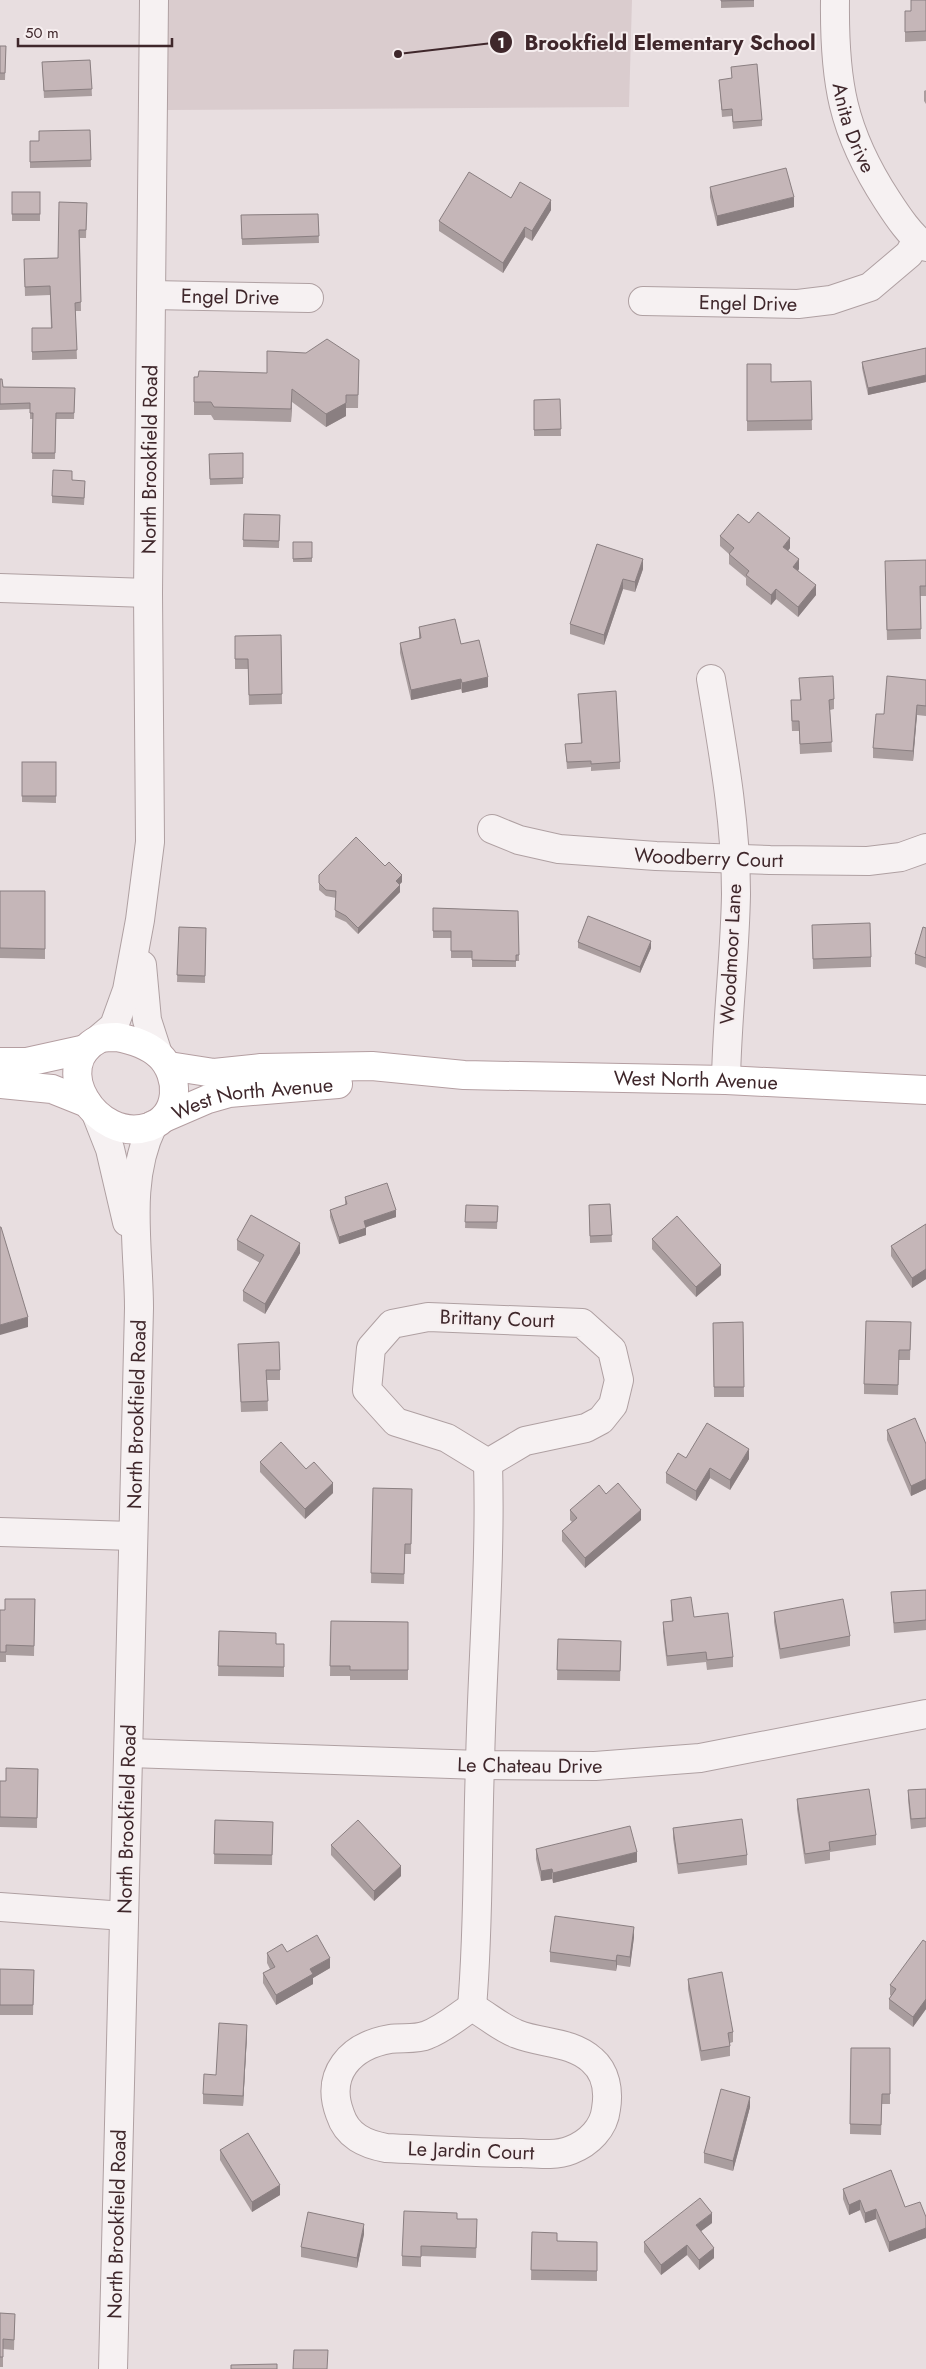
<svg xmlns="http://www.w3.org/2000/svg" width="926" height="2369" font-family="Jost,sans-serif">
	<style>
		.built { fill: #daccce }
		.lines { fill: none; stroke-linecap: round; stroke-linejoin: round }
		.minor-casing { stroke: #afa0a2; stroke-width: 30 }
		.major-casing { stroke: #b49ea1; stroke-width: 30 }
		.minor { stroke: #f6f1f2; stroke-width: 28 }
		.major { stroke: #fff; stroke-width: 28 }
		.wall { fill: #a99d9e }
		.shaded-wall { fill: #8a7f81 }
		.building { fill: #c5b6b8; stroke: #8a7f81 }
		.labels { text-anchor: middle; dominant-baseline: central; stroke-width: 4; stroke-linejoin: round; paint-order: stroke }
		.street-label { font-size: 20px; fill: #3f272b; stroke: #f6eeef }
		.leader { fill: none; stroke: #3f272b; stroke-width: 2 }
		.callout-dot { fill: #3f272b; stroke: #f6eeef; stroke-width: 2 }
		.mark-label { font-size: 15px; text-anchor: middle; font-weight: bold; fill: #fff }
		.callout-label { font-size: 21px; text-anchor: middle; font-weight: bold; fill: #3f272b; stroke: #f6eeef; stroke-width: 4; stroke-linejoin: round; paint-order: stroke }
	</style>
	<rect width="100%" height="100%" fill="#e8dee0"/>
	<path class="built" d="M167,0H632L629,107L166,110Z"/>
	<g class="lines">
		<defs>
			<g id="minor">
				<path id="s1" d="M835,0C834,81 842,131 887,200C898,217 910,235 926,247"/>
				<path id="s2" d="M151,295L309,298"/>
				<path id="s3" d="M643,301L798,304L831,300L870,287L909,254L917,240"/>
				<path d="M0,588L148,593"/>
				<path d="M711,679C723,751 736,822 736,894C735,956 727,1018 726,1080"/>
				<path id="s4" d="M492,829L519,840L559,849L656,856L770,860L868,861L901,857L926,848"/>
				<path d="M142,965L147,1020L158,1054"/>
				<path id="s5" d="M100,1038L114,1026L127,990L140,920L150,842L148,593L154,0"/>
				<path d="M97,1116L110,1149L127,1222"/>
				<path d="M428,1317L582,1323L612,1350L619,1380L613,1405L601,1420L586,1428L525,1441L488,1463L447,1438L396,1422L367,1390L371,1348L392,1324Z"/>
				<path d="M0,1532L133,1536"/>
				<path id="s6" d="M129,1753L480,1765L595,1766L700,1758L926,1714"/>
				<path d="M0,1907L124,1916"/>
				<path d="M472,2007C488,2016 501,2028 517,2034C542,2044 571,2041 592,2060C606,2072 609,2091 606,2109C604,2128 589,2143 571,2150C556,2156 539,2154 522,2153C477,2153 431,2150 386,2148C365,2144 347,2136 340,2114C325,2074 350,2046 390,2039C401,2037 416,2040 427,2035C443,2029 458,2016 472,2007Z"/>
				<path d="M472,2007C479,1926 477,1846 480,1765C482,1664 491,1564 488,1463"/>
				<path id="s7" d="M113,2369L139,1308C139,1248 125,1181 153,1125"/>
			</g>
			<g id="major">
				<path d="M117,1037C132,1040 147,1044 159,1055C181,1076 180,1116 149,1127C96,1144 48,1065 99,1039C104,1037 111,1037 117,1037Z"/>
				<path d="M0,1062H27L86,1049"/>
				<path id="s8" d="M169,1066L214,1073L261,1068L372,1066L464,1075L726,1080L926,1090"/>
				<path d="M0,1084L52,1089L87,1103"/>
				<path id="s9" d="M164,1118L208,1099L229,1093L338,1084"/>
			</g>
		</defs>
		<use href="#minor" class="minor-casing"/>
		<use href="#major" class="major-casing"/>
		<use href="#minor" class="minor"/>
		<use href="#major" class="major"/>
	</g>
	<g class="wall">
		<path d="M721,0H754V7L721,8Z"/>
		<path d="M926,0V41L905,42V11H911Z"/>
		<path d="M0,46H6L5,80H0Z"/>
		<path d="M90,60L92,96L44,98L42,62Z"/>
		<path d="M731,67L762,120V126L733,129L732,116L722,117L719,80L732,79Z"/>
		<path d="M926,90V104L924,101V91Z"/>
		<path d="M90,130L91,167L30,168V141H39Z"/>
		<path d="M710,187L794,207L717,226L710,197Z"/>
		<rect x="12" y="192" width="28" height="29"/>
		<path d="M511,198L551,210L532,241L525,237L503,273L439,231V221Z"/>
		<path d="M87,203L86,238H80L81,311H75L77,359L32,360V328H51L50,295L25,296L24,259L58,258Z"/>
		<path d="M318,214L319,243L242,245L241,215Z"/>
		<path d="M926,348V382L868,395L862,368V362Z"/>
		<path d="M359,360L358,408H346V416L326,427L292,402L291,422L214,420L211,415H194V377L267,373Z"/>
		<path d="M747,364L771,382L811,381L812,430L747,431Z"/>
		<path d="M0,379L3,387L75,388L74,419H56L55,459H32L33,419H30V409L0,410Z"/>
		<path d="M560,399L561,436H534V400Z"/>
		<path d="M243,453V484L210,485L209,454Z"/>
		<path d="M72,480L85,488L84,505L52,503V496Z"/>
		<path d="M244,514L280,515L279,548L243,547Z"/>
		<path d="M749,523L790,548L788,551L799,569L798,571L816,595L798,617L776,599L771,605L746,585V578L729,564V554L720,546V536Z"/>
		<rect x="293" y="542" width="19" height="20"/>
		<path d="M597,544L643,569L635,592L623,589L604,645L570,634V624Z"/>
		<path d="M926,560V596H920L921,639L887,640L885,571Z"/>
		<path d="M419,627L461,644L488,687L462,693L461,689L411,700L400,653V643L419,639Z"/>
		<path d="M281,635L282,704L249,705L248,669H235V636Z"/>
		<path d="M799,678L834,699V709L830,710L832,752L800,754L799,731H792L791,710V700H800Z"/>
		<path d="M926,680V716L917,715L913,761L873,758V748L884,714Z"/>
		<path d="M578,694L620,762V769L591,771V767L567,769L565,744L581,743Z"/>
		<path d="M22,762H56V803L22,802Z"/>
		<path d="M319,875L402,882L399,885L400,892L358,934L346,922L335,917L336,898L326,896L319,890Z"/>
		<path d="M0,891H45V959L0,958Z"/>
		<path d="M433,908L518,911L519,961H516V967H472V958H451V938H433Z"/>
		<path d="M812,925L871,957V967L813,969Z"/>
		<path d="M179,927L206,928L205,983L177,982Z"/>
		<path d="M926,928V968L915,964V954Z"/>
		<path d="M578,942L651,948L640,973L578,948Z"/>
		<path d="M345,1197L396,1217L366,1227V1235L339,1244L330,1217V1210L345,1205Z"/>
		<path d="M610,1204L612,1242L590,1243L589,1205Z"/>
		<path d="M466,1205L498,1206L497,1229L465,1228Z"/>
		<path d="M926,1224V1279L912,1288L891,1256V1246Z"/>
		<path d="M652,1239L721,1275L696,1297L652,1249Z"/>
		<path d="M237,1240L300,1253L265,1314L243,1301V1291L260,1263L237,1250Z"/>
		<path d="M743,1322L744,1397H714L713,1323Z"/>
		<path d="M911,1322L910,1360H899L898,1395L864,1394V1384Z"/>
		<path d="M238,1344L280,1370V1380H267L268,1411L241,1412Z"/>
		<path d="M887,1430L926,1444V1489L911,1496L887,1440Z"/>
		<path d="M686,1458L749,1459L730,1490L710,1478L696,1501L666,1483V1473Z"/>
		<path d="M260,1462L306,1469L333,1493L305,1519L260,1472Z"/>
		<path d="M373,1488L412,1489L411,1554H405L404,1584L371,1583Z"/>
		<path d="M606,1494L641,1520L585,1568L562,1541V1531L572,1522L570,1520V1510Z"/>
		<path d="M926,1590V1630L894,1633L891,1592Z"/>
		<path d="M35,1599L34,1656L6,1655V1662H0V1610H5Z"/>
		<path d="M671,1600L694,1617L733,1657V1667L707,1670L706,1662L667,1666L663,1632V1622L672,1621L671,1610Z"/>
		<path d="M774,1612L850,1636V1646L780,1659L774,1622Z"/>
		<path d="M331,1621L408,1622V1680H350V1676H330Z"/>
		<path d="M219,1631L276,1644H284V1677L218,1676Z"/>
		<path d="M558,1639L621,1641L620,1681L557,1680Z"/>
		<path d="M38,1769L37,1828L0,1827V1781H6Z"/>
		<path d="M926,1789V1828V1827L911,1829L908,1800V1790Z"/>
		<path d="M797,1799L876,1835V1845L830,1852V1860L805,1864L797,1809Z"/>
		<path d="M215,1820L273,1822L272,1865L214,1864Z"/>
		<path d="M673,1828L747,1855V1865L678,1874L673,1838Z"/>
		<path d="M331,1845L401,1876L374,1901L331,1855Z"/>
		<path d="M536,1849L637,1862L553,1883L552,1879L541,1881L536,1859Z"/>
		<path d="M634,1937L630,1967L617,1965L616,1971L550,1962V1952Z"/>
		<path d="M926,1942V2009L913,2027L889,2009V1999L891,1996L890,1995V1985Z"/>
		<path d="M287,1952L330,1968L313,1978V1984L276,2005L263,1983V1973L270,1969L267,1963V1953Z"/>
		<path d="M0,1969L34,1970L33,2015H0Z"/>
		<path d="M688,1979L733,2032V2042L730,2043V2056L701,2061L688,1989Z"/>
		<path d="M247,2035L243,2106L203,2104V2094L216,2075Z"/>
		<path d="M851,2048H890V2104H882L881,2135L850,2134Z"/>
		<path d="M750,2107L733,2171L704,2163V2153Z"/>
		<path d="M220,2150L280,2195L252,2212L220,2160Z"/>
		<path d="M843,2189L905,2207L926,2217V2238L889,2252L876,2219L865,2223L860,2210L849,2215L843,2199Z"/>
		<path d="M457,2219L477,2229L476,2258L421,2256V2267L402,2266V2256Z"/>
		<path d="M712,2223L701,2231L714,2258L699,2270L687,2255L661,2275L644,2252V2242Z"/>
		<path d="M532,2232L557,2241L597,2242V2281L531,2280Z"/>
		<path d="M364,2234L357,2268L301,2257V2247Z"/>
		<path d="M0,2313L15,2314L14,2350L3,2349V2367H0Z"/>
	</g>
	<g class="shaded-wall">
		<path d="M794,197V207L717,226V216Z"/>
		<path d="M551,200V210L532,241V231Z"/>
		<path d="M525,227V237L503,273V263Z"/>
		<path d="M926,375V382L868,395V388Z"/>
		<path d="M292,389V402L291,422V409Z"/>
		<path d="M346,395V416L326,427V414Z"/>
		<path d="M790,538V548L783,557V547Z"/>
		<path d="M643,559V569L635,592V582Z"/>
		<path d="M799,559V569L793,577V567Z"/>
		<path d="M623,579V589L604,645V635Z"/>
		<path d="M816,585V595L798,617V607Z"/>
		<path d="M776,589V599L771,605V595Z"/>
		<path d="M488,677V687L462,693V683Z"/>
		<path d="M461,679V689L411,700V690Z"/>
		<path d="M917,705V715L913,761V751Z"/>
		<path d="M402,875V882L396,888V881Z"/>
		<path d="M400,885V892L358,934V928Z"/>
		<path d="M651,941V948L640,973V967Z"/>
		<path d="M396,1210V1217L364,1228V1221Z"/>
		<path d="M366,1228V1235L339,1244V1237Z"/>
		<path d="M300,1243V1253L265,1314V1304Z"/>
		<path d="M721,1265V1275L696,1297V1287Z"/>
		<path d="M926,1269V1279L912,1288V1278Z"/>
		<path d="M28,1317V1327L0,1335V1325Z"/>
		<path d="M749,1449V1459L730,1490V1480Z"/>
		<path d="M710,1468V1478L696,1501V1491Z"/>
		<path d="M926,1479V1489L911,1496V1486Z"/>
		<path d="M333,1483V1493L305,1519V1509Z"/>
		<path d="M641,1510V1520L585,1568V1558Z"/>
		<path d="M637,1852V1862L553,1883V1873Z"/>
		<path d="M401,1866V1876L374,1901V1891Z"/>
		<path d="M552,1869V1879L541,1881V1871Z"/>
		<path d="M634,1927V1937L630,1967V1957Z"/>
		<path d="M617,1955V1965L616,1971V1961Z"/>
		<path d="M330,1958V1968L313,1978V1984L276,2005V1995L310,1969Z"/>
		<path d="M926,1999V2009L913,2027V2017Z"/>
		<path d="M247,2025V2035L243,2106V2096Z"/>
		<path d="M750,2097V2107L733,2171V2161Z"/>
		<path d="M280,2185V2195L252,2212V2202Z"/>
		<path d="M860,2200V2210L849,2215V2205Z"/>
		<path d="M876,2209V2219L865,2223V2213Z"/>
		<path d="M712,2213V2223L696,2235V2225Z"/>
		<path d="M364,2224V2234L357,2268V2258Z"/>
		<path d="M926,2228V2238L889,2252V2242Z"/>
		<path d="M687,2245V2255L661,2275V2265Z"/>
		<path d="M714,2248V2258L699,2270V2260Z"/>
	</g>
	<g class="building">
		<path d="M721,0H754L721,1Z"/>
		<path d="M911,0H926V31L905,32V11H911Z"/>
		<path d="M0,46H6L5,73H0Z"/>
		<path d="M90,60L92,89L44,91L42,62Z"/>
		<path d="M757,64L762,120L733,122L732,109L722,110L719,80L732,78L731,67Z"/>
		<path d="M90,130L91,160L30,162V141H39V131Z"/>
		<path d="M786,168L794,197L717,216L710,187Z"/>
		<path d="M469,172L511,198L520,182L551,200L532,231L525,227L503,263L439,221Z"/>
		<rect x="12" y="192" width="28" height="22"/>
		<path d="M59,202L87,203L86,230H79L81,302L75,303L77,350L32,352V328H52L50,286L25,287L24,259L58,258Z"/>
		<path d="M318,214L319,236L242,239L241,215Z"/>
		<path d="M327,339L359,360L358,395H346V403L326,414L292,389L291,409L214,407L211,402H194V377H198L199,371L267,373V351L306,353Z"/>
		<path d="M926,348V375L868,388L862,362Z"/>
		<path d="M747,364H771V382L811,381L812,420L747,421Z"/>
		<path d="M0,379H2L3,387L75,388L74,413H56L55,453H32L33,413H30V403L0,404Z"/>
		<path d="M560,399L561,429L534,430V400Z"/>
		<path d="M243,453V478L210,479L209,454Z"/>
		<path d="M53,470L72,471V480L85,481L84,498L52,496Z"/>
		<path d="M758,512L790,538L783,547L799,559L793,567L816,585L798,607L776,589L771,595L746,575L749,571L729,554L734,548L720,536L738,514L749,523Z"/>
		<path d="M244,514L280,515L279,541L243,540Z"/>
		<path d="M293,542H312V558L293,559Z"/>
		<path d="M597,544L643,559L635,582L623,579L604,635L570,624Z"/>
		<path d="M926,560V586H920L921,629L887,630L885,561Z"/>
		<path d="M455,619L461,644L479,640L488,677L462,683L461,679L411,690L400,643L421,638L419,627Z"/>
		<path d="M281,635L282,694L249,695L248,659H235V636Z"/>
		<path d="M833,676L834,699L829,700L832,742L800,744L799,721H792L791,700H801L799,678Z"/>
		<path d="M887,676L926,680V706L917,705L913,751L873,748L876,714H884Z"/>
		<path d="M616,691L620,762L591,764V761L567,762L565,744L582,743L578,694Z"/>
		<rect x="22" y="762" width="34" height="34"/>
		<path d="M356,837L385,866L389,862L402,875L396,881L400,885L358,928L346,916L335,910L336,891L326,890L319,883V875Z"/>
		<path d="M0,891H45V949L0,948Z"/>
		<path d="M433,908L518,911L519,955H516V961L472,960V951H451V931H433Z"/>
		<path d="M588,916L651,941L640,967L578,942Z"/>
		<path d="M870,923L871,957L813,959L812,925Z"/>
		<path d="M179,927L206,928L205,976L177,975Z"/>
		<path d="M923,927L926,928V958L915,954Z"/>
		<path d="M387,1183L396,1210L364,1221L366,1228L339,1237L330,1210L347,1204L345,1197Z"/>
		<path d="M610,1204L612,1235L590,1236L589,1205Z"/>
		<path d="M466,1205L498,1206L497,1222H465Z"/>
		<path d="M251,1215L300,1243L265,1304L243,1291L264,1255L237,1240Z"/>
		<path d="M677,1216L721,1265L696,1287L652,1239Z"/>
		<path d="M926,1224V1269L912,1278L891,1246Z"/>
		<path d="M0,1227H1L28,1317L0,1325Z"/>
		<path d="M866,1321L911,1322L910,1350H899L898,1385L864,1384Z"/>
		<path d="M743,1322L744,1387H714L713,1323Z"/>
		<path d="M279,1342L280,1370H266L268,1401L241,1402L238,1344Z"/>
		<path d="M915,1418L926,1444V1479L911,1486L887,1430Z"/>
		<path d="M707,1423L749,1449L730,1480L710,1468L696,1491L666,1473L678,1453L686,1458Z"/>
		<path d="M281,1442L306,1469L314,1462L333,1483L305,1509L260,1462Z"/>
		<path d="M618,1483L641,1510L585,1558L562,1531L577,1518L570,1510L599,1485L606,1494Z"/>
		<path d="M373,1488L412,1489L411,1544H405L404,1574L371,1573Z"/>
		<path d="M926,1590V1620L894,1623L891,1592Z"/>
		<path d="M691,1597L694,1617L728,1613L733,1657L707,1660L706,1652L667,1656L663,1622L673,1621L671,1600Z"/>
		<path d="M5,1599H35L34,1646L6,1645V1652H0V1610H5Z"/>
		<path d="M843,1599L850,1636L780,1649L774,1612Z"/>
		<path d="M331,1621L408,1622V1670H350V1666H330Z"/>
		<path d="M219,1631L276,1633V1644H284V1667L218,1666Z"/>
		<path d="M558,1639L621,1641L620,1671L557,1670Z"/>
		<path d="M6,1768L38,1769L37,1818L0,1817V1781H6Z"/>
		<path d="M869,1789L876,1835L829,1842L830,1850L805,1854L797,1799Z"/>
		<path d="M926,1789V1818L911,1819L908,1790Z"/>
		<path d="M742,1819L747,1855L678,1864L673,1828Z"/>
		<path d="M215,1820L273,1822L272,1855L214,1854Z"/>
		<path d="M358,1820L401,1866L374,1891L331,1845Z"/>
		<path d="M630,1826L637,1852L553,1873L552,1869L541,1871L536,1849Z"/>
		<path d="M555,1916L634,1927L630,1957L617,1955L616,1961L550,1952Z"/>
		<path d="M317,1935L330,1958L310,1969L313,1974L276,1995L263,1973L275,1967L267,1953L282,1944L287,1952Z"/>
		<path d="M923,1940L926,1942V1999L913,2017L889,1999L896,1989L890,1985Z"/>
		<path d="M0,1969L34,1970L33,2005H0Z"/>
		<path d="M722,1972L733,2032L728,2033L730,2046L701,2051L688,1979Z"/>
		<path d="M219,2023L247,2025L243,2096L203,2094L204,2074L216,2075Z"/>
		<path d="M851,2048H890V2094H882L881,2125L850,2124Z"/>
		<path d="M721,2089L750,2097L733,2161L704,2153Z"/>
		<path d="M248,2133L280,2185L252,2202L220,2150Z"/>
		<path d="M891,2170L905,2207L920,2202L926,2217V2228L889,2242L876,2209L865,2213L860,2200L849,2205L843,2189Z"/>
		<path d="M700,2198L712,2213L696,2225L714,2248L699,2260L687,2245L661,2265L644,2242Z"/>
		<path d="M404,2211L457,2213V2219H477L476,2248L421,2246V2257L402,2256Z"/>
		<path d="M308,2212L364,2224L357,2258L301,2247Z"/>
		<path d="M532,2232L557,2233V2241L597,2242V2271L531,2270Z"/>
		<path d="M0,2313L15,2314L14,2340L3,2339V2357H0Z"/>
		<path d="M294,2350H328L327,2369H293Z"/>
		<path d="M277,2364V2369H231V2365Z"/>
	</g>
	<g class="labels">
		<g class="street-label">
			<text stroke="none"><textPath href="#s1" startOffset="130">Anita Drive</textPath></text>
			<text stroke="none"><textPath href="#s2" startOffset="79">Engel Drive</textPath></text>
			<text stroke="none"><textPath href="#s3" startOffset="105">Engel Drive</textPath></text>
			<text stroke="none"><textPath href="#s5" startOffset="589">North Brookfield Road</textPath></text>
			<text stroke="none"><textPath href="#s4" startOffset="220">Woodberry Court</textPath></text>
			<text transform="translate(731 954) rotate(-87)">Woodmoor Lane</text>
			<text stroke="none"><textPath href="#s8" startOffset="528">West North Avenue</textPath></text>
			<text stroke="none"><textPath href="#s9" startOffset="92">West North Avenue</textPath></text>
			<text transform="translate(497 1319) rotate(2)">Brittany Court</text>
			<text stroke="none"><textPath href="#s7" startOffset="955">North Brookfield Road</textPath></text>
			<text stroke="none"><textPath href="#s6" startOffset="401">Le Chateau Drive</textPath></text>
			<text stroke="none"><textPath href="#s7" startOffset="550">North Brookfield Road</textPath></text>
			<text transform="translate(471 2151) rotate(2)">Le Jardin Court</text>
			<text stroke="none"><textPath href="#s7" startOffset="145">North Brookfield Road</textPath></text>
		</g>
	</g>
	<path class="leader" d="M398 54L501 42"/>
	<g class="callout-dot">
		<circle cx="398" cy="54" r="5"/>
		<circle cx="501" cy="42" r="12"/>
	</g>
	<g class="mark-label">
		<text x="501" y="48">1</text>
	</g>
	<g class="callout-label">
		<text x="670" y="50">Brookfield Elementary School</text>
	</g>
	<path d="M18 38v8h154v-8" fill="none" stroke="#3f272b" stroke-width="2.5"/>
	<text x="25" y="38" font-size="15" fill="#3f272b" stroke="#f6eeef" stroke-width="4" paint-order="stroke">50 m</text>
</svg>
